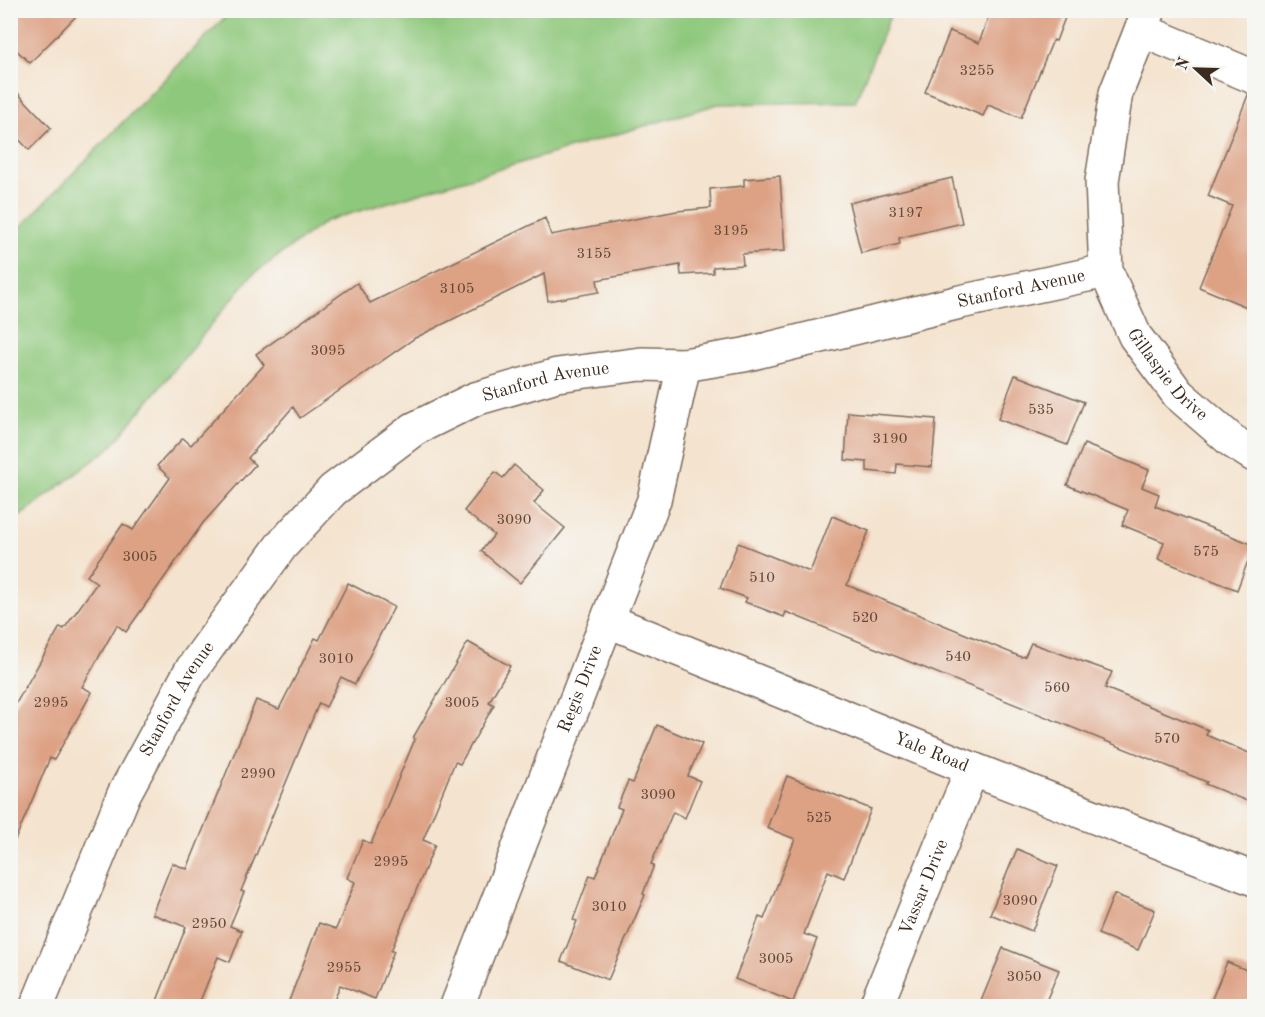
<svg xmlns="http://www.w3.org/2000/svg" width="1265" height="1017" font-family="'Old Standard TT',serif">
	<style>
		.green { fill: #8ec87c; stroke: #64794d; stroke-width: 1.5 }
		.building { fill: #dda184 }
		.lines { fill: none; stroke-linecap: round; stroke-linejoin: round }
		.minor-casing { stroke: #7c6b5c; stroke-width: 36 }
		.minor { stroke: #fff; stroke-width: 33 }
		.labels { text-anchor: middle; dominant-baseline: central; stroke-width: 4.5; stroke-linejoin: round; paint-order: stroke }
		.number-label { font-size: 15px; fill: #644838 }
		.street-label { font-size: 18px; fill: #3b2a1e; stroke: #f6f6f2 }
	</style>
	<rect width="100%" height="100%" fill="#f6f6f2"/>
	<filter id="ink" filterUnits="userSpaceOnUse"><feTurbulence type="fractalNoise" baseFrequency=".0167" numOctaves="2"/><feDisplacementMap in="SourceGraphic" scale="12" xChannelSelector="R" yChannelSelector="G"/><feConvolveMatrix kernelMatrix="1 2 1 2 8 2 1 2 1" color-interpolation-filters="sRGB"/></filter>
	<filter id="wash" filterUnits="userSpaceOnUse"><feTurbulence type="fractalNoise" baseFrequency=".008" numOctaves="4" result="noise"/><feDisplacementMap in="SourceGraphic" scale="24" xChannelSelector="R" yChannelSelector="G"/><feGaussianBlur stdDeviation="1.35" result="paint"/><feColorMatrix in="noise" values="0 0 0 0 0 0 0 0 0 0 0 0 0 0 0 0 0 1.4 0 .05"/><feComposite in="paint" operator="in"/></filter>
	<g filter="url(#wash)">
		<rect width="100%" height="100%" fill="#f4e3ce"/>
		<path class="green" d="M232,10H892V11L855,102L718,104L326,221L251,276L111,447L11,523V237Z"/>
		<g id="blocks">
			<g class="building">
				<path d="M10,10H82L30,63L10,44Z"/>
				<path d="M983,10H1068L1056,41L1053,40L1021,118L988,105L983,116L925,92L950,31L979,43L989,15Z"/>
				<path d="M10,85L51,128L29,150L10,130Z"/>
				<path d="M1248,95H1254V310L1199,287L1232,206L1208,196Z"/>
				<path d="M780,176L785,251L742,254L743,265L713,267V273L681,275L680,265L597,280L599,292L548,301L544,274L415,338L300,418L293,407L248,458L255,465L203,523L126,632L117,625L82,687L92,692L54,760L50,758L10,852V714L60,627L64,629L97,583L87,576L123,524L133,530L170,478L157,466L183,438L191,445L264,365L256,354L357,283L370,303L545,218L551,235L677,211L711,208L710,189L744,186V179Z"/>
				<path d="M952,178L962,223L899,238L900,244L861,253L849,203Z"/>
				<path d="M1015,375L1084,402L1067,445L998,419Z"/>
				<path d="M848,412L936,419L932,467L897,464L896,474L867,471V462L845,460Z"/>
				<path d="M1084,444L1149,470L1142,487L1159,494L1155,506L1254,545L1237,590L1158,559L1164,542L1122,525L1128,510L1067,485Z"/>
				<path d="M514,465L544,490L534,503L565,528L520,583L481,551L494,535L464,511L495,472L503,478Z"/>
				<path d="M832,516L869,531L847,585L1021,657L1025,656L1031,643L1112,672L1105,688L1208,730L1206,735L1254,755V804L1205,784L1207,782L786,612L784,617L745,602L747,598L720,588L738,543L810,572Z"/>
				<path d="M348,583L394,607L355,684L341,677L326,707L319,703L241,891L244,892L230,926L242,931L230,962L218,957L198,1006H155L186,927L152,914L172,863L187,869L256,700L279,709L315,638L319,640Z"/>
				<path d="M468,642L510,666L489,702L494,705L460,764L455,762L423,840L435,845L391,951H394L375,999L340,985L332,1006H287L319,923L336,929L355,882L347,878L363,840L371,844L415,739L413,738Z"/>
				<path d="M657,725L702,744L688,776L700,781L685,818L673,812L651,864L654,865L643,894L645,895L608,980L561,961L577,921L573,920L590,875L595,877L615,827L622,809L617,807L628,781L633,783Z"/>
				<path d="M787,776L871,809L844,878L828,871L804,934L817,939L793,1002L735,979L759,917L764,919L795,839L767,828Z"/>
				<path d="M1017,849L1058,866L1032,931L990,914Z"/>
				<path d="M1114,894L1155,910L1138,950L1098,934Z"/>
				<path d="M1003,948L1059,970L1044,1006H979Z"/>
				<path d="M1227,962L1254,973V1006H1209Z"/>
			</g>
		</g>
	</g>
	<g filter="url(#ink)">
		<use href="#blocks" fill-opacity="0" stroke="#7c6b5c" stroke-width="1.5"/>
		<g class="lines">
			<defs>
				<g id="minor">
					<path id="s1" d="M1149,10L1116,93L1102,181L1106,271L1135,336L1178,394L1232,441L1254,455"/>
					<path d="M1141,30L1254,77"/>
					<path id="s2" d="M609,621L972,769L1254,879"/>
					<path id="s3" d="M37,1006L124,794L190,672L281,546L333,490L414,429L475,399L557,375L641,364L684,365L744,355L960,302L1106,271"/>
					<path id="s4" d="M457,1006L654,500L684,365"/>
					<path id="s5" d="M876,1006L972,769"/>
				</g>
			</defs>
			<use href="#minor" class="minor-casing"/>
			<use href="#minor" class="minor"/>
		</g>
	</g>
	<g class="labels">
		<g class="number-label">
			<text x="977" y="71">3255</text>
			<text x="906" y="213">3197</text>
			<text x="731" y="231">3195</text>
			<text x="594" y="254">3155</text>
			<text x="457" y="289">3105</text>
			<text x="328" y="351">3095</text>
			<text x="1041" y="410">535</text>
			<text x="890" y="439">3190</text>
			<text x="514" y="520">3090</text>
			<text x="1206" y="552">575</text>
			<text x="140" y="557">3005</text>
			<text x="762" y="578">510</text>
			<text x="865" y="618">520</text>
			<text x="958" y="657">540</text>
			<text x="336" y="659">3010</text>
			<text x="1057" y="688">560</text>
			<text x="51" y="703">2995</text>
			<text x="462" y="703">3005</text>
			<text x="1167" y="739">570</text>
			<text x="258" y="774">2990</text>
			<text x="658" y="795">3090</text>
			<text x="819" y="818">525</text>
			<text x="391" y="862">2995</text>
			<text x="1020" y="901">3090</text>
			<text x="609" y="907">3010</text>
			<text x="209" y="924">2950</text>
			<text x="776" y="959">3005</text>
			<text x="344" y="968">2955</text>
			<text x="1024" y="977">3050</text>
		</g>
		<g class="street-label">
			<text stroke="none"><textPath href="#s3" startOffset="1328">Stanford Avenue</textPath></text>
			<text stroke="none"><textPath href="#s1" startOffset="390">Gillaspie Drive</textPath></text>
			<text stroke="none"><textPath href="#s3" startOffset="842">Stanford Avenue</textPath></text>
			<text stroke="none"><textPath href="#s4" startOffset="340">Regis Drive</textPath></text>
			<text stroke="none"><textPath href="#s3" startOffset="338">Stanford Avenue</textPath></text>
			<text stroke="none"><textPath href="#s2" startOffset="348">Yale Road</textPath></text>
			<text stroke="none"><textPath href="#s5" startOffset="128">Vassar Drive</textPath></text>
		</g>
	</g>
	<rect width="1265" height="1017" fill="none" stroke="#f6f6f2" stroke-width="36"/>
	<g transform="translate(1196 69) rotate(292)" stroke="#f6f6f2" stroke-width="4.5" paint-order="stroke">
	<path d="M0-4.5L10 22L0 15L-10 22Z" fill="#3b2a1e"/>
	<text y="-9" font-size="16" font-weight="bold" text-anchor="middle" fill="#3b2a1e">N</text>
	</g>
</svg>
